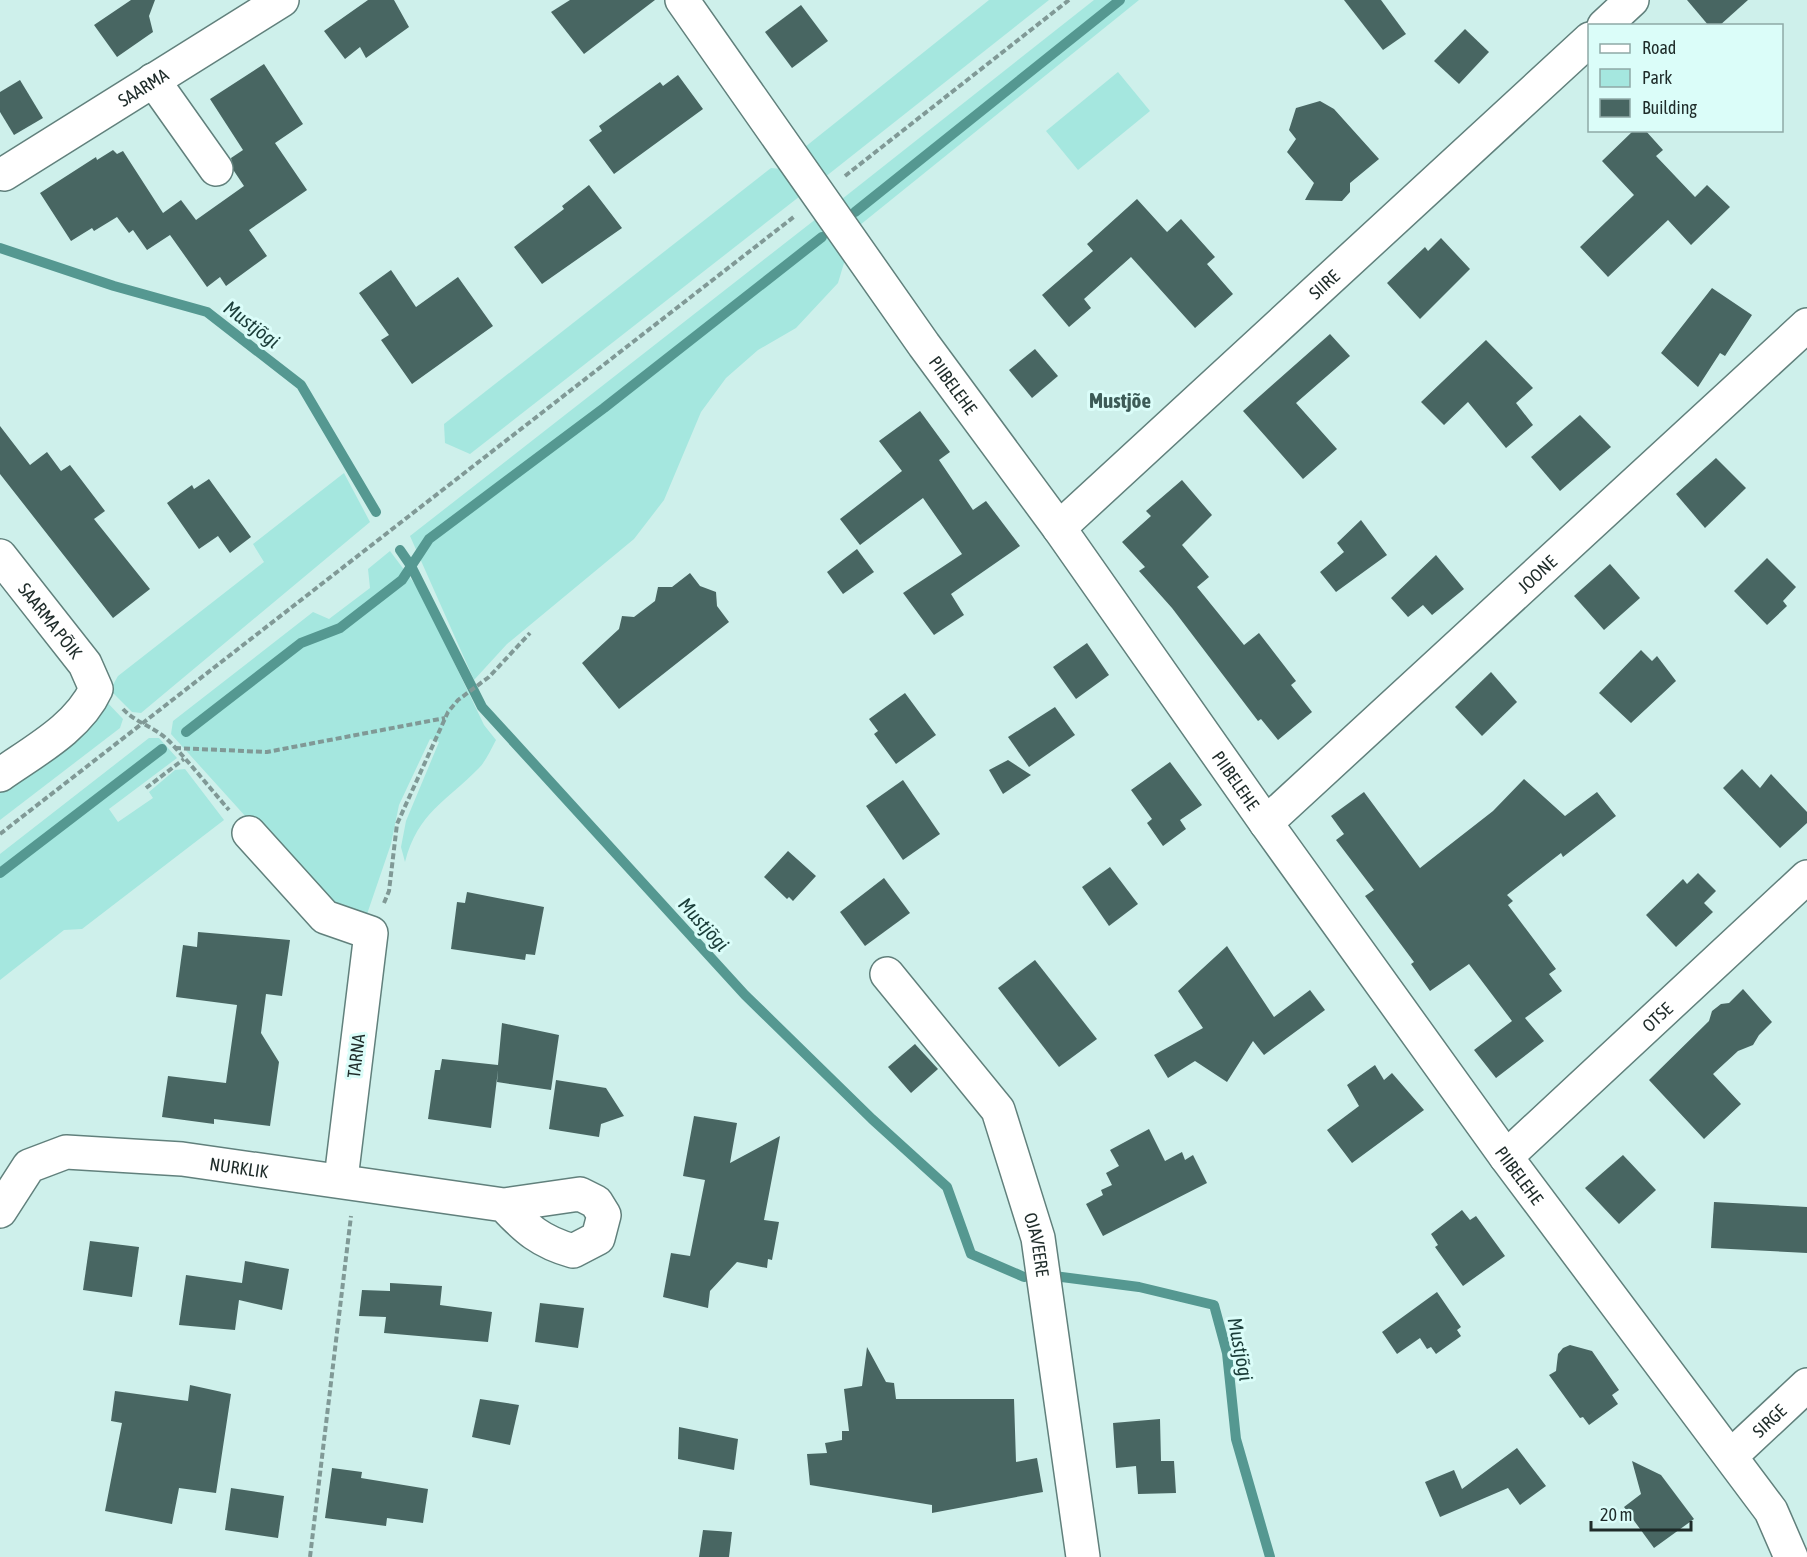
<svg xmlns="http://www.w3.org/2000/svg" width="1807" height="1557" font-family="'Asap Condensed',sans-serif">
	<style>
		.green { fill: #a5e7df }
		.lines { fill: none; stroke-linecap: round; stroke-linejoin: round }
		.stream { stroke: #559891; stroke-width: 10 }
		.building { fill: #486662 }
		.minor-casing { stroke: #61807c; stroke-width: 36 }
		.path { stroke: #809996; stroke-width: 4; stroke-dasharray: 6 3; stroke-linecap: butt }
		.minor { stroke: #fff; stroke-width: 33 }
		.labels { text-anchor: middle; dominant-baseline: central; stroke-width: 6; stroke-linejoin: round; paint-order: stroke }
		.street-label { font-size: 18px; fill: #1e2b29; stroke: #dbfdf9 }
		.water-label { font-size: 20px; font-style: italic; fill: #1a3c38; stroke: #dbfdf9 }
		.quarter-label { font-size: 21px; font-weight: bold; fill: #3d5b57; stroke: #dbfdf9 }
	</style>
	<rect width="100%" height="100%" fill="#cef0eb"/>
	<g class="green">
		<path d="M989,0H1049L820,181L805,147Z"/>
		<path d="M1094,0H1139L855,229L837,203Z"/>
		<path d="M1118,72L1150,111L1078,170L1046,131Z"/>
		<path d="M771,168L783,169L804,193L470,454L445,443L444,424Z"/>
		<path d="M821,215L847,253L838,283L796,328L758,350L726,378L701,412L664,500L634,539L507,644L474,680L410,536Z"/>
		<path d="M344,473L370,522L141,713L132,712L110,690L118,676L264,562L253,544Z"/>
		<path d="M390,551L420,591L484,725L496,740C491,749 486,761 479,768C446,802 418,812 405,862L401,847L406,821L439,742L430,739L399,805L391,844L365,920L331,911L171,734L173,721L313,612L329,619L370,588L368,569Z"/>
		<path d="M103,698L123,719L120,728L0,820V787Z"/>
		<path d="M149,738H159L177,758L109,809L118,822L153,798L149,792L175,770L185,769L224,820L82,929L64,930L0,980V854Z"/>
	</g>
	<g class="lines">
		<g class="stream">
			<path d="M855,212L1120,0"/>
			<path d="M0,248L114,286L207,312L301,385L376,512"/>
			<path d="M400,550L411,566L482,707L745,995L872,1119L947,1187L971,1254L1024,1277"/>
			<path d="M186,732L301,643L340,628L402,580L429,539L604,408L822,237"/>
			<path d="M0,873L162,749"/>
			<path d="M1054,1276L1139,1287L1214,1305L1227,1353L1236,1439L1270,1557"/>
		</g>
	</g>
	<g class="building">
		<path d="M131,0H155L149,16L153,32L117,57L94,25Z"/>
		<path d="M368,0H394L409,27L366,58L360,47L345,59L324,31Z"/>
		<path d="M570,0H655L584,54L551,12Z"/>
		<path d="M1344,0H1381L1406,34L1383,50Z"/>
		<path d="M1687,0H1748L1719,26H1709Z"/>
		<path d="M801,5L828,41L792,68L765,32Z"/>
		<path d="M1465,29L1489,52L1459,84L1434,61Z"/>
		<path d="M264,64L303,124L275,143L307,190L249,230L267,256L226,286L220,277L207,287L170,235L147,250L133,230L129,233L117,217L94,231L92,228L71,241L40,193L96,157L97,160L113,150L117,154L123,151L163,213L181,200L196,220L244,186L234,171L231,158L243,150L210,99Z"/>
		<path d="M678,75L703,109L614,174L589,140L602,131L599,126L660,82L663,86Z"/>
		<path d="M20,80L43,118L14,135L0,112V92Z"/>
		<path d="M1320,101L1334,109L1379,159L1350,183V192L1342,201L1305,200L1314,183L1287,152L1296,139L1289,130L1296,108Z"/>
		<path d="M1634,130H1645L1663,150L1656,156L1695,197L1707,185L1730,207L1691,245L1668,220L1608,277L1580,247L1634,195L1602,161Z"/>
		<path d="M589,185L622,228L542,284L514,247L564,209L562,206Z"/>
		<path d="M1137,199L1167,232L1181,219L1215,257L1207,264L1233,294L1195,328L1131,257L1084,299L1091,308L1069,327L1042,295L1093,251L1087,244Z"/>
		<path d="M1441,238L1470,269L1420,319L1387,283L1425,247L1428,251Z"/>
		<path d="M391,270L416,307L458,277L493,326L412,384L381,340L389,335L359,293Z"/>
		<path d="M1712,288L1752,315L1725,356L1720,353L1698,387L1661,353Z"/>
		<path d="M1330,334L1350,356L1296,403L1337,449L1303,479L1243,411Z"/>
		<path d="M1486,340L1533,388L1516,403L1533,425L1506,448L1468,402L1444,425L1421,402Z"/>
		<path d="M1035,349L1058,376L1032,398L1009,370Z"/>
		<path d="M920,411L950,452L939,460L973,510L986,501L1020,546L951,594L964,615L934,635L903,593L962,554L923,498L860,545L840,519L902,471L879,441Z"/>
		<path d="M1580,415L1611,447L1560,491L1531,457Z"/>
		<path d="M0,426L30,465L47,452L61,471L70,465L105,511L94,519L150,589L113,618L0,474Z"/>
		<path d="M1716,458L1746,488L1705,528L1676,494Z"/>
		<path d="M209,479L251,537L230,553L218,536L199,549L167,503L192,485L194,489Z"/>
		<path d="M1182,480L1212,515L1182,545L1209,577L1197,587L1244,645L1259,633L1296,681L1291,685L1312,712L1278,740L1261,719L1258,721L1172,608L1139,571L1145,567L1122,542L1151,516L1146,511Z"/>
		<path d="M1361,520L1387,555L1336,592L1320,572L1344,552L1337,543Z"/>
		<path d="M857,549L874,572L843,594L827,572Z"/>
		<path d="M1436,555L1464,589L1432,615L1423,605L1408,617L1391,598Z"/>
		<path d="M1767,558L1796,587L1783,601L1787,606L1767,625L1734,591Z"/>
		<path d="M1610,564L1640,598L1604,630L1574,596Z"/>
		<path d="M690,573L700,586L716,592L717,606L729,622L619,709L582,663L619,629L622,616L634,617L655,601L658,587H672Z"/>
		<path d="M1087,643L1109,675L1076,699L1053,667Z"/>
		<path d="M1641,650L1652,661L1657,656L1676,681L1631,723L1599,693Z"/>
		<path d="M1491,672L1517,702L1482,736L1455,707Z"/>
		<path d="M905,693L936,735L896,764L874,734L878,731L869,719Z"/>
		<path d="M1055,707L1075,735L1029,767L1008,737Z"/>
		<path d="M1008,760L1031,775L1003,794L989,770Z"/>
		<path d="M1170,762L1202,805L1180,820L1186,829L1163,846L1147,823L1152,819L1131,790Z"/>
		<path d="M1742,769L1760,788L1771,774L1807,812V823L1780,848L1723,788Z"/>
		<path d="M1524,779L1565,816L1597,792L1616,816L1563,857L1561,853L1507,895L1513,901L1508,905L1556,969L1549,974L1562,991L1525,1018L1544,1041L1496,1078L1474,1050L1512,1021L1469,964L1430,991L1411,964L1414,962L1365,896L1374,890L1336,840L1344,834L1331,816L1364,792L1420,868L1493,811Z"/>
		<path d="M903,780L940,834L903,860L866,806Z"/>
		<path d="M788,851L816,876L793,901L789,897L787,899L764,877Z"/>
		<path d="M1110,867L1138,904L1109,926L1082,887Z"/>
		<path d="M1698,873L1716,891L1704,903L1713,912L1676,947L1646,915L1683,879L1687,884Z"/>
		<path d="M884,878L910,913L865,946L840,912Z"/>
		<path d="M467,892L544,907L535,955L526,954L525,960L451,949L457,902L465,903Z"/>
		<path d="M198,932L290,940L282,996L266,994L261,1033L279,1062L270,1126L214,1119V1124L162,1117L168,1076L226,1083L237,1005L176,997L183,945L197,947Z"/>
		<path d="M1227,946L1274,1017L1310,990L1325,1010L1264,1055L1253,1041L1227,1082L1195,1061L1168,1078L1154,1055L1203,1028L1178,991Z"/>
		<path d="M1035,960L1097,1039L1059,1067L998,988Z"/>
		<path d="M1743,989L1772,1022L1759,1035L1753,1045L1738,1051L1713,1074L1741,1104L1704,1139L1649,1080L1709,1021L1712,1011L1721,1004L1729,1003Z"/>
		<path d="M502,1023L559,1035L551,1090L497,1082L498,1070L491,1128L428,1119L435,1070H440L442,1059L498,1065Z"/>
		<path d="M915,1044L938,1069L911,1093L888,1067Z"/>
		<path d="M1375,1065L1384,1080L1392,1073L1424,1110L1352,1163L1327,1130L1359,1106L1347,1085Z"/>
		<path d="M556,1080L606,1088L624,1116L601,1124L599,1137L549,1129Z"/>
		<path d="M694,1116L737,1123L730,1163L780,1136L764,1220L779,1222L772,1260L768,1259L767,1268L737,1262L710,1291L708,1308L663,1297L671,1253L690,1256L705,1180L683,1176Z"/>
		<path d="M1149,1129L1165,1161L1182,1152L1185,1160L1193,1155L1207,1183L1103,1236L1086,1204L1103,1195L1101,1190L1112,1185L1106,1173L1119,1166L1110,1150Z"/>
		<path d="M1623,1155L1656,1190L1619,1224L1585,1188Z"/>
		<path d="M1714,1202L1807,1207V1253L1711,1248Z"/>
		<path d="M1462,1210L1470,1220L1476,1216L1505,1256L1463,1286L1435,1247L1438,1245L1431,1234Z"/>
		<path d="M90,1241L139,1247L132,1297L83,1290Z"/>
		<path d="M245,1261L289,1269L282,1310L239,1300L235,1330L179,1325L186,1275L242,1283Z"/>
		<path d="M390,1283L442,1286L440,1305L492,1312L488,1342L384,1333L386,1317L359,1316L362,1290L390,1291Z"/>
		<path d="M1437,1292L1461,1327L1457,1330L1461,1336L1436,1354L1431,1347L1427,1349L1420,1338L1397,1354L1382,1332Z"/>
		<path d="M540,1303L584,1308L578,1348L535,1342Z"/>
		<path d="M1570,1345L1592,1351L1619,1390L1612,1395L1618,1404L1589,1425L1583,1417L1580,1418L1549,1375L1556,1371L1558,1354L1563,1348Z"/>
		<path d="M867,1347L886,1382L894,1383L896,1399H1014L1016,1462L1037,1458L1043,1492L932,1513V1505L810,1485L807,1454L827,1453L825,1443L842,1440V1431H849L844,1389L862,1386Z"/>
		<path d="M190,1385L231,1394L216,1493L179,1488L172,1524L105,1511L122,1423L111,1421L115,1391L188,1401Z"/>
		<path d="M480,1399L519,1405L510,1445L472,1437Z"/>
		<path d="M1160,1419L1161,1461H1174L1176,1493L1138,1494L1136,1466L1116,1468L1113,1423Z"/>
		<path d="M679,1427L738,1439L734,1470L678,1459Z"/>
		<path d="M1517,1448L1546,1486L1520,1505L1508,1488L1440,1517L1425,1482L1454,1470L1462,1489Z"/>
		<path d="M1632,1461L1661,1475L1694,1519L1654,1548L1624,1507L1641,1494Z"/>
		<path d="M332,1468L362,1472L361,1478L428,1489L423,1523L387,1518L386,1526L325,1518Z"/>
		<path d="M231,1488L284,1496L278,1538L225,1530Z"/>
		<path d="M703,1530L732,1532L729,1557H699Z"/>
	</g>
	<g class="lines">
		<defs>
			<g id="minor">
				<path id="s1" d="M682,0L924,345L1059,528L1266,823L1506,1157L1771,1511L1791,1557"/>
				<path d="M1604,26L1632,0"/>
				<path d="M153,80L216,169"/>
				<path id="s2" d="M4,174L282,0"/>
				<path id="s3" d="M1059,528L1590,39"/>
				<path id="s4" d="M0,556L85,664L96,689C78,728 34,751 0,775"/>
				<path id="s5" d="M1266,823L1807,325"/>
				<path d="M249,833L325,917L371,933L341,1179"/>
				<path id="s6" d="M887,974L998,1110L1038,1238L1083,1557"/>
				<path id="s7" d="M1506,1157L1807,877"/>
				<path id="s8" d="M0,1211L29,1166L66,1152L182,1159L504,1205L580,1194L596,1202L604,1215L598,1238L573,1251C541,1242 526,1229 504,1205"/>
				<path id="s9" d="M1731,1456L1807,1385"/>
			</g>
		</defs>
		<use href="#minor" class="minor-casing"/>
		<g class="path">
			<path d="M845,176L1069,0"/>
			<path d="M123,709C136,723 155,727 169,741C190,763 209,787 229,810"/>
			<path d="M175,748L267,752L445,718"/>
			<path d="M146,788L184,759"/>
			<path d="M0,834L795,216"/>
			<path d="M384,903L389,891L397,824L448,712L458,700L489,677L530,633"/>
			<path d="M310,1557L351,1216"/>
		</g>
		<use href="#minor" class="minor"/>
	</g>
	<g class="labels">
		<g class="street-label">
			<text stroke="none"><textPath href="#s2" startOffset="164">SAARMA</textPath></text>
			<text stroke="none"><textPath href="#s3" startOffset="360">SIIRE</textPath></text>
			<text stroke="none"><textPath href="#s1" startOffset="471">PIIBELEHE</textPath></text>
			<text stroke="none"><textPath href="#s5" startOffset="368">JOONE</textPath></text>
			<text stroke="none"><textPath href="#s4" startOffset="82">SAARMA PÕIK</textPath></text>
			<text stroke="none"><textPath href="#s1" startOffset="957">PIIBELEHE</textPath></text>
			<text stroke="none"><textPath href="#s7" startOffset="206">OTSE</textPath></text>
			<text transform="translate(356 1056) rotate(-83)">TARNA</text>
			<text stroke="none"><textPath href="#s8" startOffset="267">NURKLIK</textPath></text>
			<text stroke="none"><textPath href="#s1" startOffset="1443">PIIBELEHE</textPath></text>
			<text stroke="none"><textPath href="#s6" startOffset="316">OJAVEERE</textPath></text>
			<text stroke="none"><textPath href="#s9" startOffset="52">SIRGE</textPath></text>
		</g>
		<g class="water-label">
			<text transform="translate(252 324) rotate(37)">Mustjõgi</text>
			<text transform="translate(704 924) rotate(48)">Mustjõgi</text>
			<text transform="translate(1241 1349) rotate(79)">Mustjõgi</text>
		</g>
		<g class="quarter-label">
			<text x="1120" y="400">Mustjõe</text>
		</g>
	</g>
	<rect x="1588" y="24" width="195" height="108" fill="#dbfdf9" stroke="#8fa9a6" stroke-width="1.5"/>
	<rect x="1600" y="44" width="30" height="9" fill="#ffffff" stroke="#8fa9a6" stroke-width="1.5"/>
	<text x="1642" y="54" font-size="18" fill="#1e2b29">Road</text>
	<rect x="1600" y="69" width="30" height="18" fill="#a5e7df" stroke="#8fa9a6" stroke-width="1.5"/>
	<text x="1642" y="84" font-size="18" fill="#1e2b29">Park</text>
	<rect x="1600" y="99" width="30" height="18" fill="#486662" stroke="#8fa9a6" stroke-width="1.5"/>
	<text x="1642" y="114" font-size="18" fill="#1e2b29">Building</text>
	<path d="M1591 1521v9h100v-9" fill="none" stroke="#1e2b29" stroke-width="3"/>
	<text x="1600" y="1521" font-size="18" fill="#1e2b29" stroke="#dbfdf9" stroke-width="4.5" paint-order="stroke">20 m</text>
</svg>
